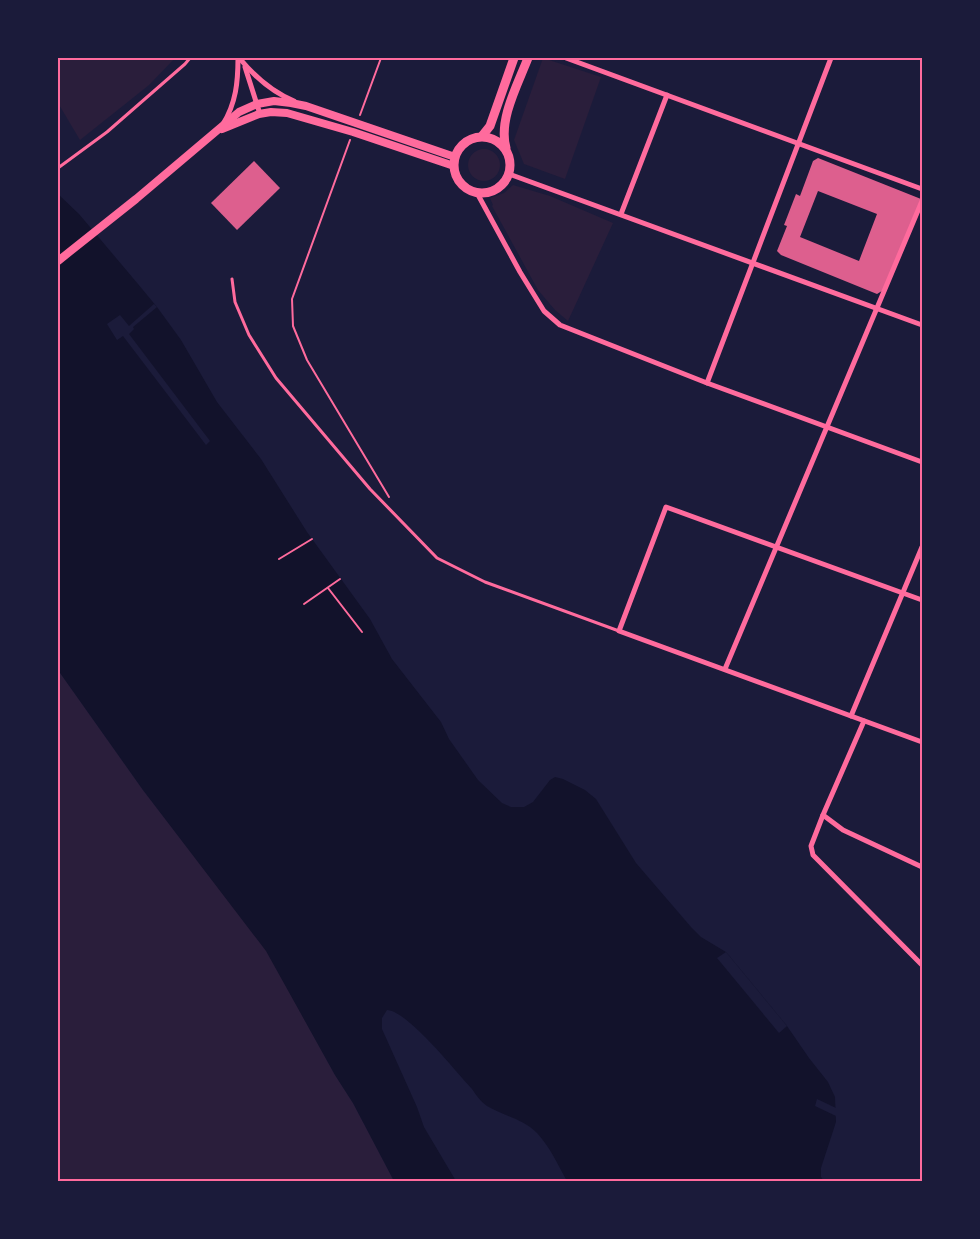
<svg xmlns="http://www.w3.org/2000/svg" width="980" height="1239" font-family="Karla,sans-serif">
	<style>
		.green { fill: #2a1e3b }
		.water { fill: #12122b }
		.pier { fill: #1b1b3a }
		.building { fill: #dd5f8e; fill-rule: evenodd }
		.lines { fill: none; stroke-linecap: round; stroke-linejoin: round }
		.path { stroke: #ff6b9d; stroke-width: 2 }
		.service { stroke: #ff6b9d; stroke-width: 3 }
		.minor { stroke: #ff6b9d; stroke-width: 5 }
		.tertiary { stroke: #ff6b9d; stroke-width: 8 }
		.secondary { stroke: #ff6b9d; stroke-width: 9 }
		.neatline { fill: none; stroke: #ff6b9d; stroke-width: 2 }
	</style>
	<rect width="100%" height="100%" fill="#1b1b3a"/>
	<g class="green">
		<path d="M58,58H175L149,85L80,140L58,103Z"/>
		<path d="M543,58L601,77L565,179L524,164L514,140Z"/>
		<circle cx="484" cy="165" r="16"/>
		<path d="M513,185L550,196L613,223L568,321L555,310L538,290L492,206L493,205L490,198L504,193Z"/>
		<path d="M58,670L143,790L267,951L335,1075L353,1103L394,1181H58Z"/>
	</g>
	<path class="water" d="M58,194L79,214L138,284L157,307L181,340L217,402L261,459L307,532L370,619L392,659L441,722L449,739L478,780L502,803L511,807H524L533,802L550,780L555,777L563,779L585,790L596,799L636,863L691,927L701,937L726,952L787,1026L809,1058L828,1082L835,1097L836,1122L821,1168V1177L824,1181H567C558,1165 550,1147 537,1133C523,1119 504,1116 487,1106C481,1102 476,1095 472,1089C456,1072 408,1011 387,1010L382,1018V1029L417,1107L424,1127L456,1181H394L353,1103L335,1075L266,951L143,790L58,670Z"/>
	<g class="pier">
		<path d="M154,304L157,307L133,327L134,329L129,334L210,441L206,445L123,336L117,340L107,324L120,315L129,326Z"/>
		<path d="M726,952L787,1026L779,1033L717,958Z"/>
		<path d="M817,1099L836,1108V1116L815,1106Z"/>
	</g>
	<g class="building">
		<path d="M818,158L921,199L885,289L877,294L781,255L777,251L787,226L784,225L796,194L800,196L813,161ZM818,191L877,214L859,261L800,237Z"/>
		<path d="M254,161L280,188L237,230L211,203Z"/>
	</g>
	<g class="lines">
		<g class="path">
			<path d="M360,115L381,58"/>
			<path d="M350,140L292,299L293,326L307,360L389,497"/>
			<path d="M279,559L312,539"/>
			<path d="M328,588L362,632"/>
			<path d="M304,604L340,579"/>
		</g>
		<g class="service">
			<path d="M58,168L107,132L185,64L190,58"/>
			<path d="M232,279L235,302L249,335L276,378L370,489L437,558L485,582L619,631"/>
		</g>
		<g class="minor">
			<path d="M566,58L922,189"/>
			<path d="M241,60C256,78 272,92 294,101"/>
			<path d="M245,67L260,114"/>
			<path d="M223,124C236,103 238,82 238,58"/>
			<path d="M509,174L922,325"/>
			<path d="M477,193L520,272L544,311L560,325L707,383L922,462"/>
			<path d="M621,214L667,95"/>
			<path d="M707,383L831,58"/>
			<path d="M922,600L666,507L619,631L922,742"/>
			<path d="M725,669L922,201"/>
			<path d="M851,716L922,547"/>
			<path d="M864,721L823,815L843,830L922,867"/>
			<path d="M823,815L811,846L813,855L922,965"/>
		</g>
		<g class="tertiary">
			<path d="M222,129L259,114L271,112L287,113L353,132L454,166"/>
			<path d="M58,261L136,199L239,112L257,104L274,101L291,103L306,106L455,157"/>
		</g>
		<g class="secondary">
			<path d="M482,136L490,126L514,58"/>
			<circle cx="482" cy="165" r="28"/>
			<path d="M506,148C498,120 518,84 528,58"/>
		</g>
	</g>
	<rect width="980" height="1239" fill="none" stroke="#1b1b3a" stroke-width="118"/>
	<rect x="59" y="59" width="862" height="1121" class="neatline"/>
</svg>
